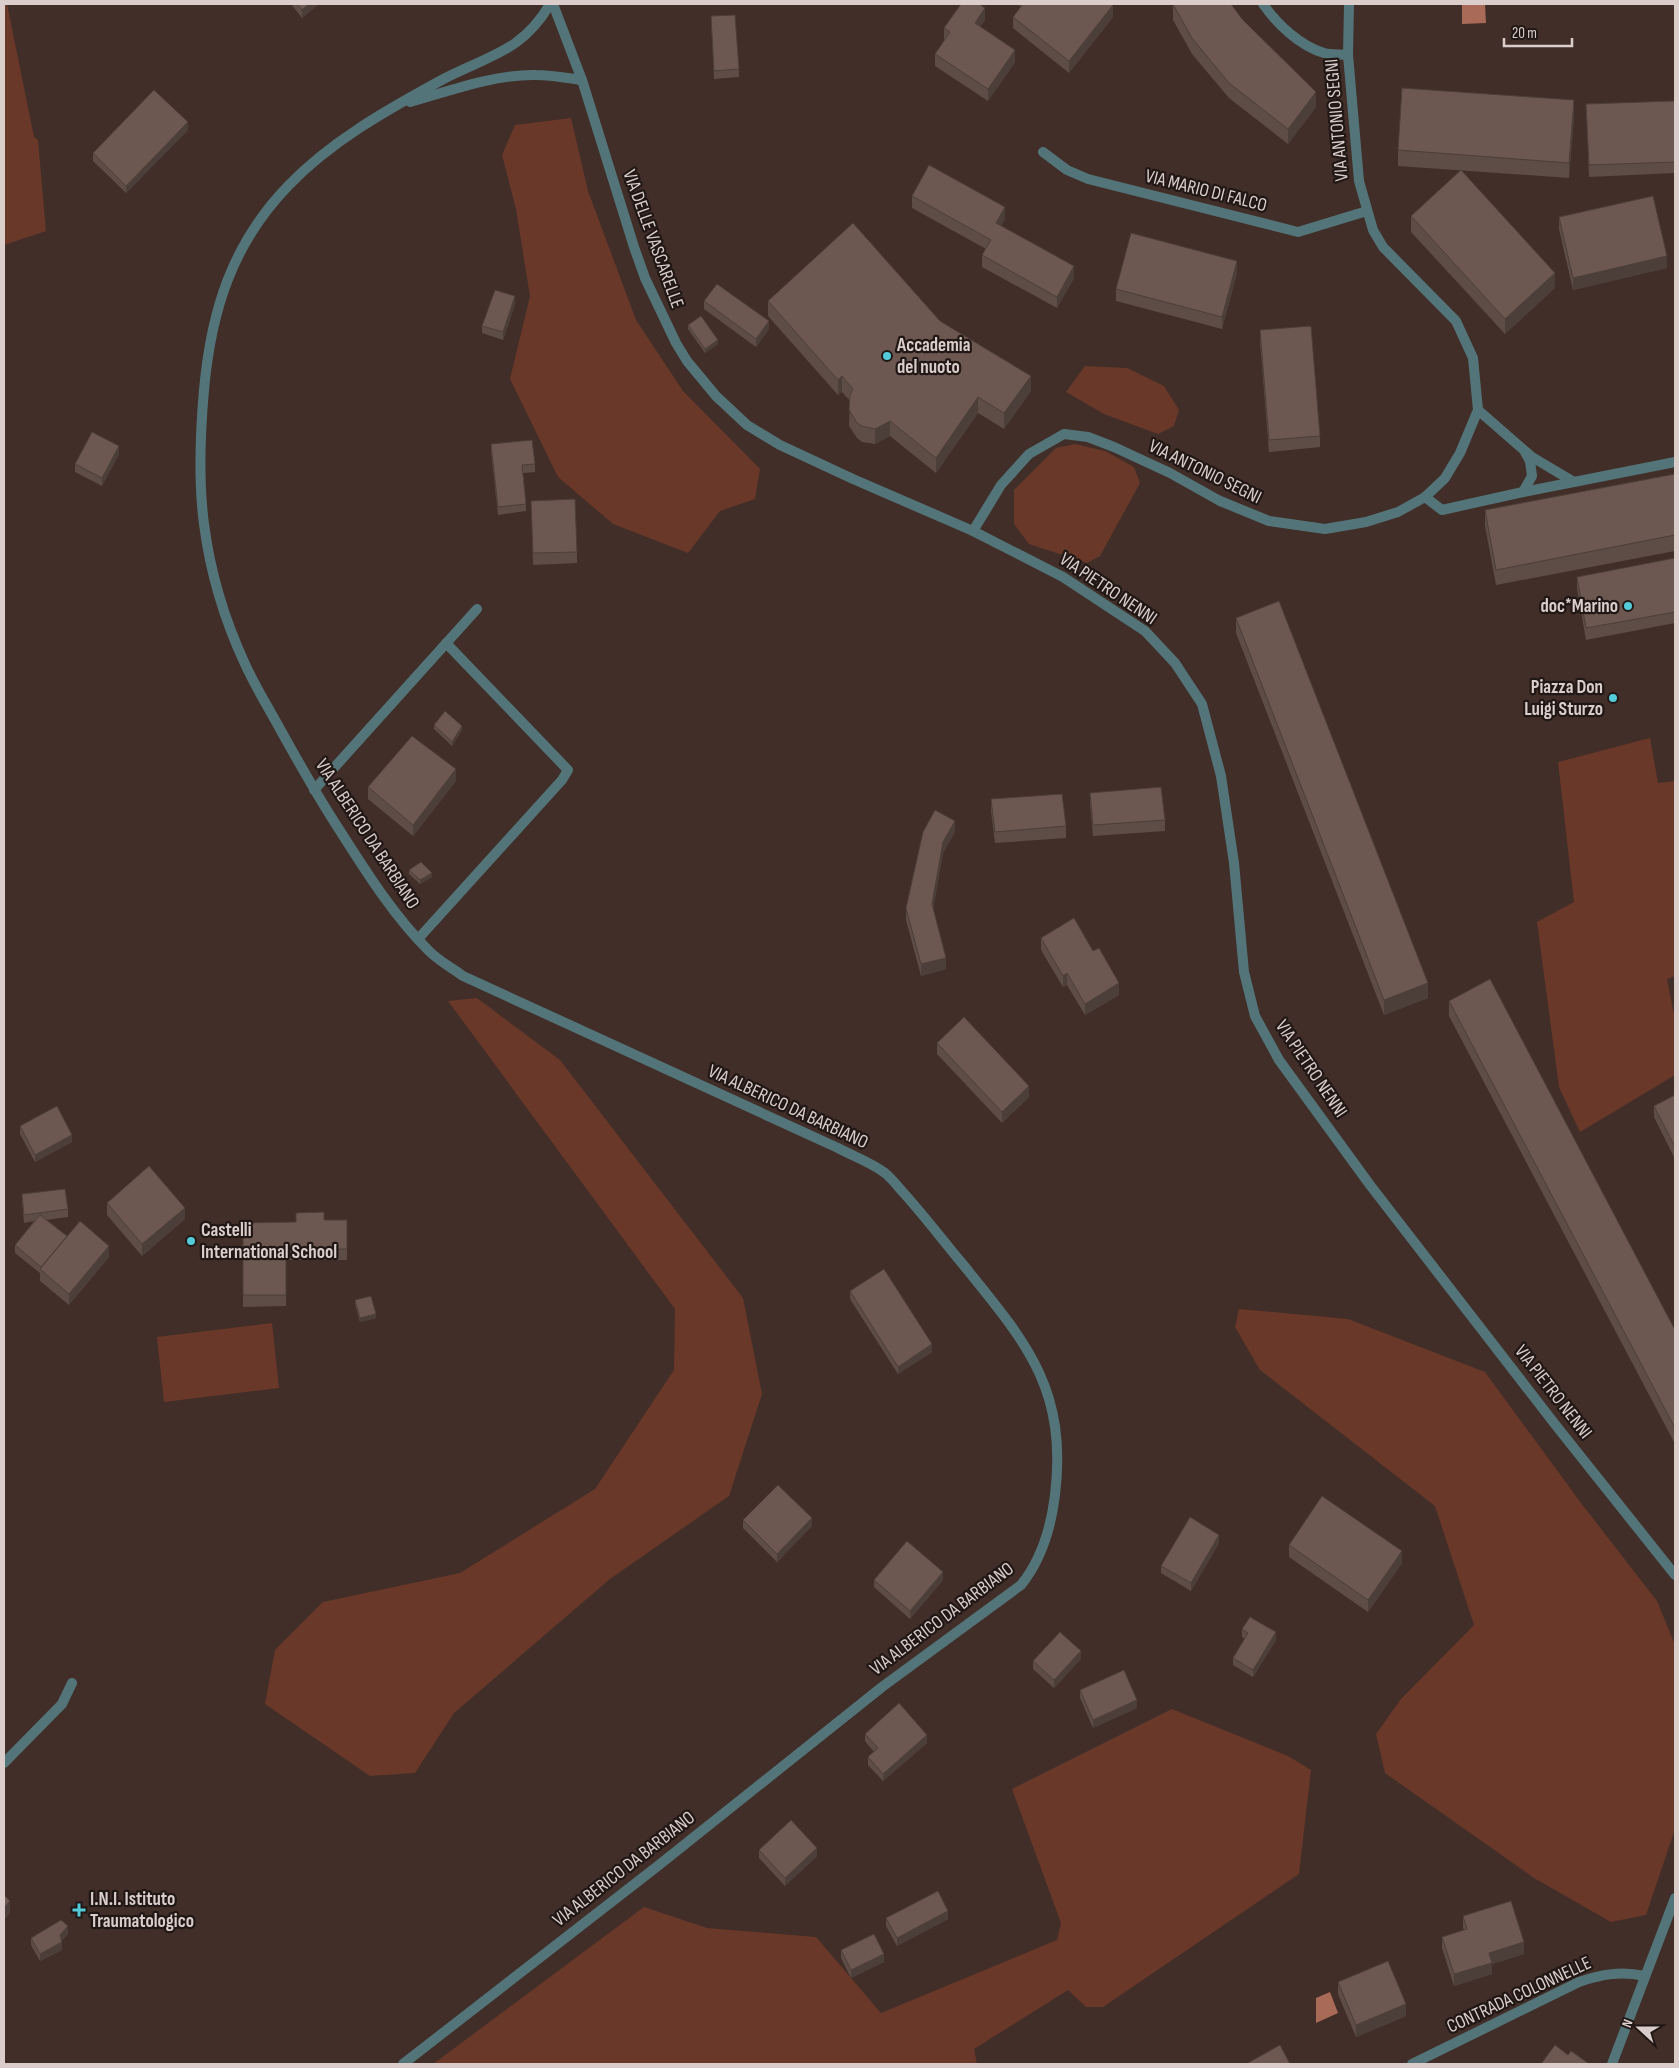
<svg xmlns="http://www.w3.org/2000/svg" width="1679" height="2068" font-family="'Sofia Sans Condensed',sans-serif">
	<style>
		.green { fill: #693829 }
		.water { fill: #a96b57 }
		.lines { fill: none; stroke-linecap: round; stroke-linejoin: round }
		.minor { stroke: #537579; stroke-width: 10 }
		.wall { fill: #5e4c46 }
		.shaded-wall { fill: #4c3e39 }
		.building { fill: #6d5851; stroke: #4c3e39 }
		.poi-dot { fill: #53cbda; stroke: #211816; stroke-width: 2 }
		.labels { text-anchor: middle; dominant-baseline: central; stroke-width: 4.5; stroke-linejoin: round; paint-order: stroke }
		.street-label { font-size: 19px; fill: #dbceca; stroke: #211816 }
		.poi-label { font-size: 19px; font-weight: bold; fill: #dbceca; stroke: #211816; text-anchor: start }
	</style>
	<rect width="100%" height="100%" fill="#412e28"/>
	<g class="green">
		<path d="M4,4H7L34,137L38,140L46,231L4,245Z"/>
		<path d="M571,118L588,191L636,320L683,391L760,469L755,499L720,511L688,553L613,524L558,477L510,379L530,296L516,209L502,155L515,125Z"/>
		<path d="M1085,366L1127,368L1164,386L1179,410L1174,426L1158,434L1104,414L1066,392Z"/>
		<path d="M1075,444L1105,451L1134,467L1140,483L1100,556L1087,563L1029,544L1014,524V490L1056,448Z"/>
		<path d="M1650,738L1658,783L1675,781V976L1667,979L1675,1020V1075L1580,1132L1559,1087L1537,922L1574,902L1558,762Z"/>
		<path d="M477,998L560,1060L743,1298L762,1394L729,1496L610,1579L454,1713L415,1773L370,1776L265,1704L275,1650L323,1602L460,1573L595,1489L674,1370L675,1309L448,1001Z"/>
		<path d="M1239,1309L1348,1319L1485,1372L1581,1503L1657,1601L1675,1645V1829L1646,1915L1611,1922L1534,1878L1385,1773L1376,1734L1401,1699L1474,1625L1435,1506L1260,1370L1235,1327Z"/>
		<path d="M272,1323L279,1388L164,1402L157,1337Z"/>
		<path d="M1172,1709L1288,1756L1311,1770L1299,1874L1103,2007H1086L1068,1990L974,2049L977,2064H433L644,1907L707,1928L816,1937L881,2013L1057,1940L1061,1923L1012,1789Z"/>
	</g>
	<g class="water">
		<path d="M1462,4H1485L1486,23L1462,24Z"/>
		<path d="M1330,1992L1338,2013L1316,2023V1998Z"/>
	</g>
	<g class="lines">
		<g class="minor">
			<path d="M553,4L582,80L634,247L645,278L676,343L687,361L716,396L747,425L780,445L853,479L973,531L1063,577L1145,631L1175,663L1202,704L1221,776L1234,863L1244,972L1255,1016L1279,1060L1370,1185L1554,1423L1675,1575"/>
			<path d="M1263,4C1277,24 1300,46 1324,53C1331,55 1340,54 1348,55"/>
			<path d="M410,102C449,91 495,74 536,75C551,75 567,78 582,80"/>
			<path d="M1043,152L1067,170L1088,179L1298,232L1367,211"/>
			<path d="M1478,410L1532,457L1574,482"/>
			<path d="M1523,492L1532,476L1530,461L1525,452"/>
			<path d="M1425,497L1442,510L1523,492L1675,462"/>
			<path d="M973,531L1001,485L1029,454L1064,434L1088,437L1114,447L1170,473L1220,501L1269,521L1325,529L1366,522L1398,512L1425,497L1445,478L1460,453L1478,410L1473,358L1456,321L1383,247L1373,230L1359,181L1348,55L1349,4"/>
			<path d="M314,790L477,609"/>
			<path d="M418,939L562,780L568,770L446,643"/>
			<path d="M4,1763L62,1704L72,1683"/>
			<path d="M403,2064L659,1865L882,1687L1021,1585C1042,1559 1051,1528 1055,1495C1068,1387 1024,1340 961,1262C941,1238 922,1213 901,1190C896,1184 891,1178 885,1173C872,1163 853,1156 838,1148L463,976C452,968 439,961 429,951C391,913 364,868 335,823C315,792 298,761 280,729C268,707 255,686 245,664C225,621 210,571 204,524C198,479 200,435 204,390C211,311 232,244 288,186C330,142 385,111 438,82C485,56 521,54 550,4"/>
			<path d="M1412,2064L1579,1982C1602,1974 1621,1971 1645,1976"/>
			<path d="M1612,2064L1675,1898"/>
		</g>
	</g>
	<g class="wall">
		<path d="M291,4H319L302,18Z"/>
		<path d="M1018,4H1112L1113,17L1069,73L1013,28V17L1021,7Z"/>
		<path d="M1173,4L1242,19L1316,107L1288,144L1229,98L1192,54L1173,20Z"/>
		<path d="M711,16L739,69V77L714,79Z"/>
		<path d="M985,20L980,27L1015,62L988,101L935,66V54L945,40L944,39V28Z"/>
		<path d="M1675,101V173L1589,177L1586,104Z"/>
		<path d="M1574,116L1569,178L1398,166V150Z"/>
		<path d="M188,130L126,193L93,161V153Z"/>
		<path d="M912,196L1005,219L1001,226L1074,278L1057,308L982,267V255L986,249L912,208Z"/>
		<path d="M1411,216L1555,288L1505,334L1411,232Z"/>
		<path d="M1559,217L1667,268L1573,290L1559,229Z"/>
		<path d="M1237,273L1222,329L1116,301V289Z"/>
		<path d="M704,301L769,329L756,347L704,309Z"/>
		<path d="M768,301L940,321L1031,391L1004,429L978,413L936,473L890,436L875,444L862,442L857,438L849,426L850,401L842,392L838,395L768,316Z"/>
		<path d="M515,304L503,340L482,333V326Z"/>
		<path d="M688,325L718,344L705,353L688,329Z"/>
		<path d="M1260,330L1320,436V447L1269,452L1260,342Z"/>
		<path d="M491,444L535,464V472L523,473L526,504V511L498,515L491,452Z"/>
		<path d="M119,454L102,486L75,472V464Z"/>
		<path d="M1675,474V551L1496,585L1485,526V510Z"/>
		<path d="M531,501L577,552V563L533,565Z"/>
		<path d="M1675,558V623L1586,640L1577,589V577Z"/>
		<path d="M1236,618L1428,998L1384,1015L1236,633Z"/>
		<path d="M434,725L462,730L452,746L434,729Z"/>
		<path d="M456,781L413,836L368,799V787Z"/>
		<path d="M1090,793L1165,820V831L1093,836L1090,804Z"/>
		<path d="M991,799L1066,826V838L995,843L991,811Z"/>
		<path d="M955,832L943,853L933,909L946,969L921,976L906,920V908Z"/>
		<path d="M409,870L432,877L420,884L409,874Z"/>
		<path d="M1041,938L1093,951L1119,995L1085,1015L1067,985L1063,987L1041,950Z"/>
		<path d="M1449,1001L1675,1330V1444L1449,1016Z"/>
		<path d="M937,1043L1029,1097L1002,1123L937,1054Z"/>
		<path d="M1675,1095V1159L1654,1117V1106Z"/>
		<path d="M20,1126L72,1142L35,1162L20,1134Z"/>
		<path d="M22,1194L68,1209V1217L46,1220L67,1236L109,1257L69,1305L40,1281V1273L15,1253V1245L34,1221L24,1223L22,1202Z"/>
		<path d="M107,1203L185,1219L142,1256L107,1215Z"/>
		<path d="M324,1220H347V1260H286V1306L243,1307V1223L296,1222Z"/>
		<path d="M850,1291L932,1352L898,1374L850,1299Z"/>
		<path d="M355,1300L376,1318L360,1322L355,1304Z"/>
		<path d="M743,1520L812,1526L777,1562L743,1528Z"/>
		<path d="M1219,1543L1191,1591L1161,1573V1566Z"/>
		<path d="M1289,1545L1402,1563L1368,1612L1289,1557Z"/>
		<path d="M874,1580H943L910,1619L874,1587Z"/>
		<path d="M1242,1629L1276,1640L1253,1677L1233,1665V1658L1245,1639L1242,1637Z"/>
		<path d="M1081,1659L1054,1688L1033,1669V1661Z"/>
		<path d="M1080,1690L1137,1708L1093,1728L1080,1698Z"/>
		<path d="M865,1734L927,1743L883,1781L868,1765V1757L874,1752L865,1741Z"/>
		<path d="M759,1850L817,1856L785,1886L759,1858Z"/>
		<path d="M1463,1916L1524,1954L1492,1964V1974L1454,1986L1442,1948V1937L1464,1930L1463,1928Z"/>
		<path d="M886,1918L948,1919L897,1946L886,1926Z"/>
		<path d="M68,1934L62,1940V1950L40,1961L31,1945V1938Z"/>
		<path d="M841,1950L884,1962L851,1978L841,1958Z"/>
		<path d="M1338,1982L1406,2016L1356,2037L1338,1994Z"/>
	</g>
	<g class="shaded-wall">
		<path d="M309,4H319L302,18V10Z"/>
		<path d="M1113,5V17L1069,73V61Z"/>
		<path d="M985,8V20L975,35V23Z"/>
		<path d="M1015,50V62L988,101V89Z"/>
		<path d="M1316,92V107L1288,144V129Z"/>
		<path d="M1574,100V116L1569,178V163Z"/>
		<path d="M188,122V130L126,193V186Z"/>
		<path d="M1005,207V219L996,235V223Z"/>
		<path d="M1667,256V268L1573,290V278Z"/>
		<path d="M1237,261V273L1222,329V317Z"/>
		<path d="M1074,266V278L1057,308V297Z"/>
		<path d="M1555,273V288L1505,334V319Z"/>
		<path d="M515,296V304L503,340V332Z"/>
		<path d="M769,321V329L756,347V339Z"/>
		<path d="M718,340V344L705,353V349Z"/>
		<path d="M842,376V392L838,395V380Z"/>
		<path d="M1031,376V391L1004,429V413Z"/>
		<path d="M978,397V413L936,473V458Z"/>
		<path d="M890,421V436L875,444V429Z"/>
		<path d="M119,446V454L102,486V478Z"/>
		<path d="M462,726V730L452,746V742Z"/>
		<path d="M456,769V781L413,836V825Z"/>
		<path d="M955,821V832L943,853L932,915V904L943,842Z"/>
		<path d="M432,873V877L420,884V880Z"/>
		<path d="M946,958V969L921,976V964Z"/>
		<path d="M1067,973V985L1063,987V976Z"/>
		<path d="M1119,983V995L1085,1015V1004Z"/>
		<path d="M1428,983V998L1384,1015V1000Z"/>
		<path d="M1029,1086V1097L1002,1123V1112Z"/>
		<path d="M72,1135V1142L35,1162V1155Z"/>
		<path d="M185,1208V1219L142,1256V1244Z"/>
		<path d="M109,1246V1257L69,1305V1294Z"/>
		<path d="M376,1314V1318L360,1322V1318Z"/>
		<path d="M932,1344V1352L898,1374V1367Z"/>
		<path d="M812,1518V1526L777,1562V1554Z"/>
		<path d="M1219,1535V1543L1191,1591V1583Z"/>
		<path d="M1402,1551V1563L1368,1612V1600Z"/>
		<path d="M943,1572V1580L910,1619V1611Z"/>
		<path d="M1276,1632V1640L1253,1677V1670Z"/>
		<path d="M1081,1651V1659L1054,1688V1680Z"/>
		<path d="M1137,1700V1708L1093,1728V1720Z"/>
		<path d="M927,1735V1743L883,1781V1774Z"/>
		<path d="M817,1848V1856L785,1886V1878Z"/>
		<path d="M10,1901V1913L4,1920V1908Z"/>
		<path d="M948,1911V1919L897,1946V1938Z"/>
		<path d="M68,1926V1934L60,1943V1935Z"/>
		<path d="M62,1942V1950L40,1961V1954Z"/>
		<path d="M1524,1942V1954L1492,1964V1974L1454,1986V1974L1489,1953Z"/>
		<path d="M884,1954V1962L851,1978V1970Z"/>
		<path d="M1406,2004V2016L1356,2037V2025Z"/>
	</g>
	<g class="building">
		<path d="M297,4H309L302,10Z"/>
		<path d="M961,4H979L985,8L975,23L1015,50L988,89L935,54L950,32L944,28Z"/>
		<path d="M1023,4H1112L1113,5L1069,61L1013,17Z"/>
		<path d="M1173,4H1231L1242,19L1316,92L1288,129L1229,83L1192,38Z"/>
		<path d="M735,15L739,69L714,71L711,16Z"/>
		<path d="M1402,88L1574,100L1569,163L1398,150Z"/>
		<path d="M154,90L188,122L126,186L93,153Z"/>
		<path d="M1675,101V162L1589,165L1586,104Z"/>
		<path d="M929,165L1005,207L996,223L1074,266L1057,297L982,255L991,240L912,196Z"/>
		<path d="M1461,170L1555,273L1505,319L1411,216Z"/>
		<path d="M1653,196L1667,256L1573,278L1559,217Z"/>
		<path d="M853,223L940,321L1031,376L1004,413L978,397L936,458L890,421L875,429L862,426L857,423L849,410L850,395L853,389L842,376L838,380L768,301Z"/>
		<path d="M1131,233L1237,261L1222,317L1116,289Z"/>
		<path d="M717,284L769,321L756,339L704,301Z"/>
		<path d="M495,290L515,296L503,332L482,326Z"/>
		<path d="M701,316L718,340L705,349L688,325Z"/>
		<path d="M1311,326L1320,436L1269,440L1260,330Z"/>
		<path d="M92,432L119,446L102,478L75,464Z"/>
		<path d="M532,440L535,464L522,465L526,504L498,507L491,444Z"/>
		<path d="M1675,474V535L1496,570L1485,510Z"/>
		<path d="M575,499L577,552L533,553L531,501Z"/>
		<path d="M1675,558V612L1586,628L1577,577Z"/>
		<path d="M1279,601L1428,983L1384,1000L1236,618Z"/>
		<path d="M445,711L462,726L452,742L434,725Z"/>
		<path d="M412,736L456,769L413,825L368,787Z"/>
		<path d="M1161,787L1165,820L1093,825L1090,793Z"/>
		<path d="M1062,794L1066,826L995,832L991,799Z"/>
		<path d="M935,810L955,821L943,842L932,904L946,958L921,964L906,908L923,832Z"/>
		<path d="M421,862L432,873L420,880L409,870Z"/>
		<path d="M1074,918L1093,951L1099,948L1119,983L1085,1004L1067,973L1063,976L1041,938Z"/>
		<path d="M1490,979L1675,1330V1428L1449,1001Z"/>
		<path d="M964,1017L1029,1086L1002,1112L937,1043Z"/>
		<path d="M1675,1095V1147L1654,1106Z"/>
		<path d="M57,1106L72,1135L35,1155L20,1126Z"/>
		<path d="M149,1166L185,1208L142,1244L107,1203Z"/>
		<path d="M65,1189L68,1209L24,1215L22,1194Z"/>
		<path d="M324,1212V1220H347V1249H286V1295H243V1223L296,1222V1213Z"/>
		<path d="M40,1215L67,1236L41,1267L15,1245Z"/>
		<path d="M80,1221L109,1246L69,1294L40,1269Z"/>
		<path d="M884,1269L932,1344L898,1367L850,1291Z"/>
		<path d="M371,1296L376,1314L360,1318L355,1300Z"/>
		<path d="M778,1485L812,1518L777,1554L743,1520Z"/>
		<path d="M1322,1496L1402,1551L1368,1600L1289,1545Z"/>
		<path d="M1190,1517L1219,1535L1191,1583L1161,1566Z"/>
		<path d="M907,1541L943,1572L910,1611L874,1580Z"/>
		<path d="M1250,1617L1276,1632L1253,1670L1233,1658L1248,1633L1242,1629Z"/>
		<path d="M1060,1632L1081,1651L1054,1680L1033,1661Z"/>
		<path d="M1124,1670L1137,1700L1093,1720L1080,1690Z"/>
		<path d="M899,1703L927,1735L883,1774L868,1757L878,1748L865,1734Z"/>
		<path d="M791,1820L817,1848L785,1878L759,1850Z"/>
		<path d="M938,1891L948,1911L897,1938L886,1918Z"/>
		<path d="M4,1895L10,1901L4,1908Z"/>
		<path d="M1511,1901L1524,1942L1489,1953L1492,1963L1454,1974L1442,1937L1467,1929L1463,1916Z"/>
		<path d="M61,1920L68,1926L60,1935L62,1942L40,1954L31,1938Z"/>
		<path d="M874,1934L884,1954L851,1970L841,1950Z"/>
		<path d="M1388,1961L1406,2004L1356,2025L1338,1982Z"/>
		<path d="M1280,2045L1290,2064H1246Z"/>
		<path d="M1555,2045L1568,2055L1571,2051L1588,2063L1587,2064H1541Z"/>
	</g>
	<g class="poi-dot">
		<circle cx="887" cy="356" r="5"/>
		<circle cx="1628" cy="606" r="5"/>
		<circle cx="1613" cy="698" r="5"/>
		<circle cx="191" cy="1241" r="5"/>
		<path d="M76.5 1902.5h5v5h5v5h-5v5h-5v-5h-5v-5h5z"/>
	</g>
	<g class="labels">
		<g class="street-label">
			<text transform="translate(1337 120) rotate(-95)">VIA ANTONIO SEGNI</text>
			<text transform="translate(1206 191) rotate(14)">VIA MARIO DI FALCO</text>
			<text transform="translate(653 239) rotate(70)">VIA DELLE VASCARELLE</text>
			<text transform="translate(1205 472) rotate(26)">VIA ANTONIO SEGNI</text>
			<text transform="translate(1108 589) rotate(34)">VIA PIETRO NENNI</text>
			<text transform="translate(367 834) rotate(57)">VIA ALBERICO DA BARBIANO</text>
			<text transform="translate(1311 1069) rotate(56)">VIA PIETRO NENNI</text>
			<text transform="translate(788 1107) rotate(25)">VIA ALBERICO DA BARBIANO</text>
			<text transform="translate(1553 1392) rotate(52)">VIA PIETRO NENNI</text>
			<text transform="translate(942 1619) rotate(-37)">VIA ALBERICO DA BARBIANO</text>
			<text transform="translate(624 1869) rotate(-38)">VIA ALBERICO DA BARBIANO</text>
			<text transform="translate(1519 1995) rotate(-25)">CONTRADA COLONNELLE</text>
		</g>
		<g class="poi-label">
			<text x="897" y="345">Accademia<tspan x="897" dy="22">del nuoto</tspan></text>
			<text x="1618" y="606" text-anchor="end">doc*Marino</text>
			<text x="1603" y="687" text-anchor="end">Piazza Don<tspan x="1603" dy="22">Luigi Sturzo</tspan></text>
			<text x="201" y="1230">Castelli<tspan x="201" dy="22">International School</tspan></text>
			<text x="90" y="1899">I.N.I. Istituto<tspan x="90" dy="22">Traumatologico</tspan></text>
		</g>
	</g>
	<rect width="1679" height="2068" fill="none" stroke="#dbceca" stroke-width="10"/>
	<g transform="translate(1639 2028) rotate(291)" stroke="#211816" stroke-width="4" paint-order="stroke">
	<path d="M0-4L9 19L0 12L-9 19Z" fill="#dbceca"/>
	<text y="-8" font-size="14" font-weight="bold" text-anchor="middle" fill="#dbceca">N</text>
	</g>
	<path d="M1504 38v8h68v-8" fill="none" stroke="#dbceca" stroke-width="2.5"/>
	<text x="1512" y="38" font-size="15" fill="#dbceca" stroke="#211816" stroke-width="4" paint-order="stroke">20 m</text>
</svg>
